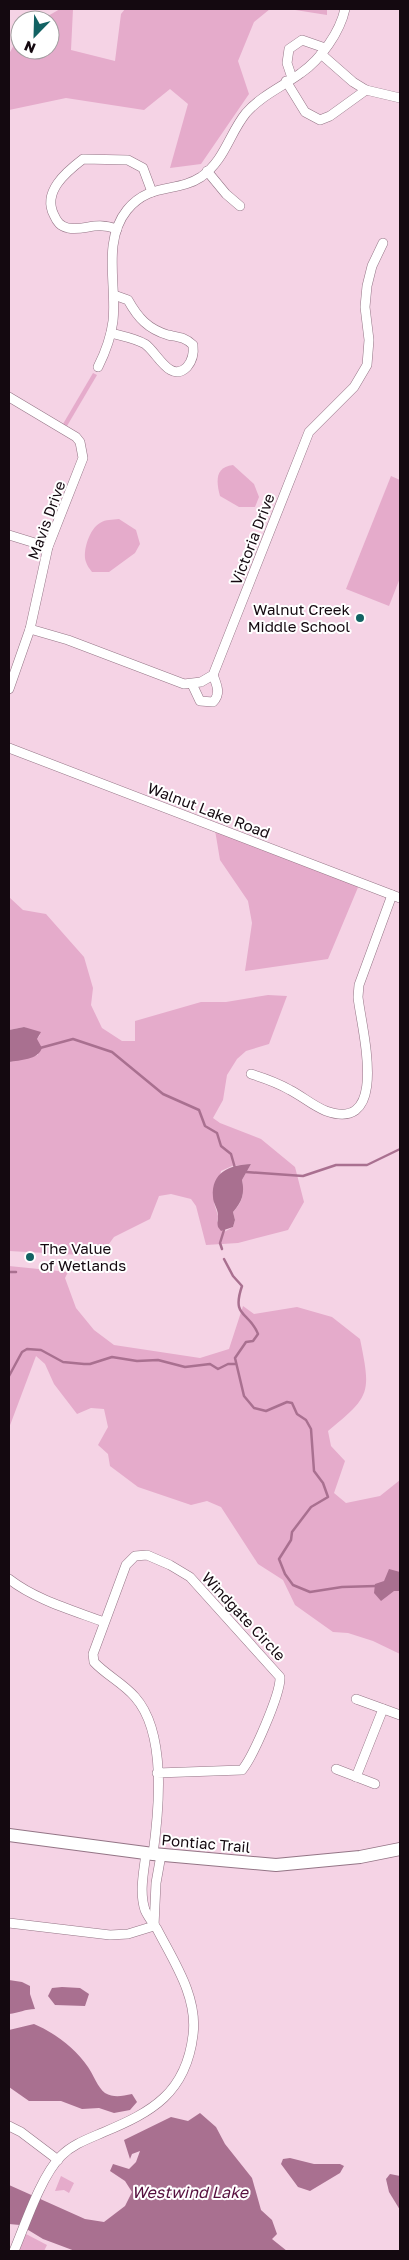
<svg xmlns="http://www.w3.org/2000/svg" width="409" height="2260" font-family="'Golos Text',sans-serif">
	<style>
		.green { fill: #e5abcb; fill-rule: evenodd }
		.water { fill: #a97090 }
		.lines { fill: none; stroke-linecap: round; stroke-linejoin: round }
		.stream { stroke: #a97090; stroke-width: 2.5 }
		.street-casing { stroke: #947586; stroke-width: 10 }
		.secondary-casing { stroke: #947586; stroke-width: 14 }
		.street { stroke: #fff; stroke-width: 9 }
		.secondary { stroke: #fff; stroke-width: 12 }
		.poi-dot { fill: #126263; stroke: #fff; stroke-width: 2 }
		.labels { text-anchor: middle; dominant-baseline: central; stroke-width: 4; stroke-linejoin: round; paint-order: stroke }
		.street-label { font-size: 15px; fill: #140910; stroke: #fff }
		.poi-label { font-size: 15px; fill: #140910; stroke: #fff; text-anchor: end }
		.water-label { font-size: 16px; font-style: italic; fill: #57103f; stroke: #fff }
	</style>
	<rect width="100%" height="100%" fill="#f5d3e5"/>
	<g class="green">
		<path d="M60,9H73L71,50L115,61L121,14L125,9H270L254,22L238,61L249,94L201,164L170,168L188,104L170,89L144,110L66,98L9,110V54L20,34V50H50V20H41Z"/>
		<path d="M289,9H327V15Z"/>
		<path d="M93,373L97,375L67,426L63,424Z"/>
		<path d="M233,465L254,484L259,497L255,507H239L220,496C216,481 215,467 233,465Z"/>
		<path d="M391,476L400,480V578L389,606L346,589Z"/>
		<path d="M119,519L136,530L140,544L135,553L109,572H92C90,569 87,566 86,562C82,551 90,528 100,523C106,519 112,520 119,519Z"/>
		<path d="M215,830L359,885L328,959L245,971L252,923L248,901L220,860Z"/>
		<path d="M9,897L23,910L46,914L84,957L93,988L91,1005L102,1028L122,1041H135V1021L201,1002H226L268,995L287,996L269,1044L246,1051L237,1059L227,1075L223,1100L213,1118L220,1123L261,1139L295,1167L304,1202L288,1230L238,1243L206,1245L196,1206L191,1199L171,1194L159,1196L150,1219L114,1237L100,1256L9,1251V1062L38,1055L37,1039L40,1035L24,1027L9,1030ZM251,1164L242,1180C245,1193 242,1203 233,1212L235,1220L233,1227L224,1232L217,1221L218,1216L214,1203L221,1171L232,1166Z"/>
		<path d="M9,1266L68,1272L65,1278L76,1308L94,1330L114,1345L200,1358L229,1349L243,1306L254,1314L297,1307L332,1317L360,1339C371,1393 371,1396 328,1431L331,1446L345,1461L334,1493L346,1503L380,1496L400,1480V1654L373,1641L348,1633L333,1632L295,1605L283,1580L258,1564L221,1507L207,1501L191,1505L138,1487L110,1466L108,1454L98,1445L108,1427L104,1409L91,1408L77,1414L54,1384L45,1364L36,1356L9,1428Z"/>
		<path d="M61,2176L74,2183L69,2193L64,2190L55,2191Z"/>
		<path d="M26,2234L47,2245L44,2251H18Z"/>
	</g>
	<g class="water">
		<path d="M24,1027L41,1032L37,1039L42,1048C38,1060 20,1060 9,1062V1030Z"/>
		<path d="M251,1164L242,1180C245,1193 242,1202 233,1212L235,1220L233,1227L221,1231L218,1227C217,1222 218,1220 218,1215C218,1209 213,1203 213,1197C211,1172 230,1165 251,1164Z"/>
		<path d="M389,1569L400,1572V1591H394L381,1601L374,1593L375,1584L384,1581Z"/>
		<path d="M9,1980L22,1982L30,1986V1994L35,2009C25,2009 19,2013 9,2014Z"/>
		<path d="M62,1987L80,1988L89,1994L85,2006L55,2005L48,1996L52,1988Z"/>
		<path d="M34,2024C55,2033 75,2048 88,2067C93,2074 98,2088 105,2093C114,2098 122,2096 132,2094L137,2102L130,2110L114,2113L99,2108L82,2109L61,2101H29L9,2087V2030Z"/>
		<path d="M200,2113L216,2127L225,2144L252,2178L261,2210L272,2220L277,2234L272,2239L287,2251H75L43,2239L20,2225L9,2224V2185L85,2219L104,2222L125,2206L132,2192L125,2181L110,2171L113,2164L129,2169L136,2162L140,2151L132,2154L130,2159L124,2140L171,2117L188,2121Z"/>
		<path d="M290,2158L314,2164H340L344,2166L340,2173L310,2191L298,2187L281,2164L283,2159Z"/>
		<path d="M390,2174L400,2176V2210L389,2192L386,2179Z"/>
	</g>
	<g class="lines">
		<g class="stream">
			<path d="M40,1048L73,1039L112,1052L163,1094L199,1110L205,1126L217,1133L221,1146L231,1154L235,1168"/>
			<path d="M246,1172L303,1176L336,1165H367L400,1149"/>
			<path d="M222,1249L220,1243L224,1230"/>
			<path d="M224,1259L233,1276L242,1286C231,1318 249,1311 258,1334L253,1341L246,1342L235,1358L244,1396L254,1408L266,1411L287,1402L292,1403L297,1414L306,1420L311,1429L314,1471L323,1483L328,1497L311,1507L292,1532L291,1540L279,1559L285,1574L293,1585L310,1592L342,1587L376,1586"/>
			<path d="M9,1272H16"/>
			<path d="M9,1376L22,1352L27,1349L41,1350L63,1362L84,1364H90L112,1357L137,1361L158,1360L185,1367L210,1364L218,1369L228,1364H235"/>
		</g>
		<defs>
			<g id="street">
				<path d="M321,54L353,82L366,90"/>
				<path d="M292,78L287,63L289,49L302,40L325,48"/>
				<path d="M286,81L305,112L320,120L330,116L366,90L400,98"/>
				<path d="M207,171L226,194L240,206"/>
				<path d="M117,229C94,221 86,231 68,228C60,226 57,222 54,215C42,192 66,172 83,159L128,160L143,168L152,192"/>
				<path d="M111,333C122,336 135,338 145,344C157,352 170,384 187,367C193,360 194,353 193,345C185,337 178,337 168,335C148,329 138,318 128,300L114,295"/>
				<path d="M98,367C105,353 111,337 113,321C117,286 102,241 127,210C150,182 177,193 201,177C225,160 229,134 246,113C262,95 282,87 301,73C321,59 340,32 345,9"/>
				<path d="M9,397L76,437L80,442L83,458L48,547L30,629L9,689"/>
				<path d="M9,535L48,547"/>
				<path d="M30,629L68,640L184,684L201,682L213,675L309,432L354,387L367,365L369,340L365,307L367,286L372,266L383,243"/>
				<path d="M192,684L200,701L213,702C221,694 217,685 213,675"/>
				<path d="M9,748L400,898"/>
				<path d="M251,1074C264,1078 278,1083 290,1090C302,1096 313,1106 326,1111C391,1134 361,1027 358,997L359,985L392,895"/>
				<path d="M9,1579C36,1600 72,1610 104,1622"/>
				<path d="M356,1699L400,1715"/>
				<path d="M336,1769L375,1784"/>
				<path d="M356,1777L383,1709"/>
				<path d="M153,1854C159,1810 167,1733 135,1697C123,1683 106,1675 94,1662L93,1654L126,1565L135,1556L147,1555L170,1565L190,1577L280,1677C281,1693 253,1757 242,1770L157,1773"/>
				<path d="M9,1923L110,1935L128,1934L154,1926"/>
				<path d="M154,1926L156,1883L161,1855"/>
				<path d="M9,2126L21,2132L58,2160"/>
				<path d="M14,2251C25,2225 41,2176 61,2156C73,2144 88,2139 104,2132C152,2112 186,2093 193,2035C198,1997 174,1962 157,1929C153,1923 148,1917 145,1910C139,1892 144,1871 146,1853"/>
			</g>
			<path id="secondary" d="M9,1835L153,1854L276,1865L360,1857L400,1849"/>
		</defs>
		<use href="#street" class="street-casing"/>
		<use href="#secondary" class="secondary-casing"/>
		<use href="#street" class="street"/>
		<use href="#secondary" class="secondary"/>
	</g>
	<g class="poi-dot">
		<circle cx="360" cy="618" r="5"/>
		<circle cx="30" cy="1257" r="5"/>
	</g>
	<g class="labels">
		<g class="street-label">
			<text transform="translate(46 520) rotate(-70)">Mavis Drive</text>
			<text transform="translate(252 539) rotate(-69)">Victoria Drive</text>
			<text transform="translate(209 810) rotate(21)">Walnut Lake Road</text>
			<text transform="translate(244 1616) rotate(47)">Windgate Circle</text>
			<text transform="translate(206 1843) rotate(5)">Pontiac Trail</text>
		</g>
		<g class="poi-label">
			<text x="350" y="609">Walnut Creek<tspan x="350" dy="17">Middle School</tspan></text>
			<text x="40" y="1248" text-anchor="start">The Value<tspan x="40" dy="17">of Wetlands</tspan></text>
		</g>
		<g class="water-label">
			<text x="190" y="2192">Westwind Lake</text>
		</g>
	</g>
	<rect width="409" height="2260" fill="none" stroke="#140910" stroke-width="20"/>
	<g transform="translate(35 35) rotate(203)"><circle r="24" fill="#ffffff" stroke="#a19d9f"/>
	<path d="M0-4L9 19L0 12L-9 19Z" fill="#126263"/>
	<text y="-8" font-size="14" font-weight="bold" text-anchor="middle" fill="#140910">N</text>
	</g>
</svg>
